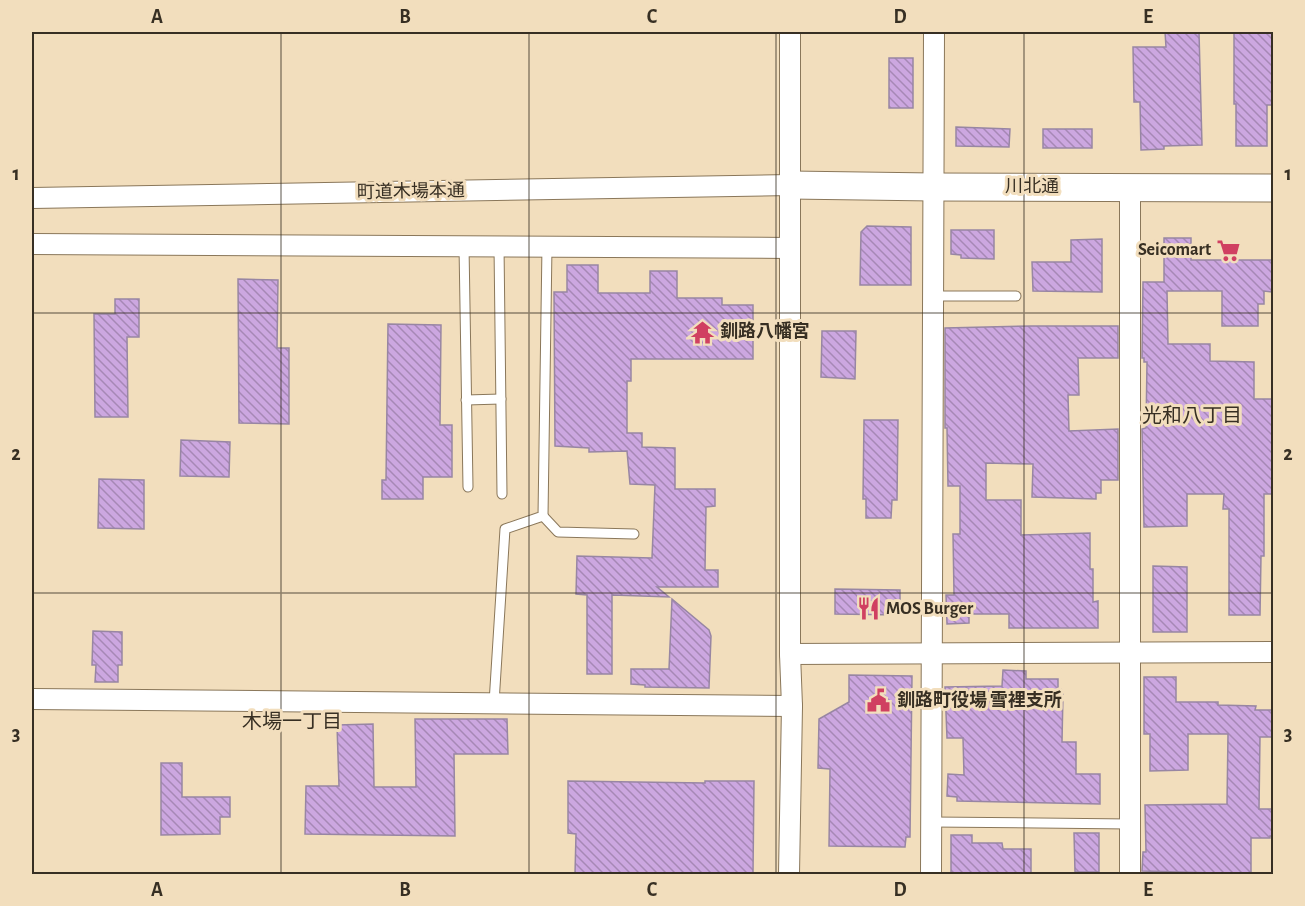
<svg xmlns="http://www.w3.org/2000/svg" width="1305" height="906" font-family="'Alegreya Sans','Noto Sans JP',sans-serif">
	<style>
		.building { fill: url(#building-back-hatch); stroke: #9886a3; stroke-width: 1.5 }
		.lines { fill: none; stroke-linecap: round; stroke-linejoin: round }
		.lane-casing { stroke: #8a775a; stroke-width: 11 }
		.street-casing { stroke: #8a775a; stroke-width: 22 }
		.secondary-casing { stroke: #8a775a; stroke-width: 29 }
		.lane { stroke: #fff; stroke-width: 9 }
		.street { stroke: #fff; stroke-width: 20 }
		.secondary { stroke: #fff; stroke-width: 27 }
		.grid { fill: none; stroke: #372f23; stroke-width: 1.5; stroke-opacity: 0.55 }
		.labels { text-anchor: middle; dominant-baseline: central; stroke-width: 6; stroke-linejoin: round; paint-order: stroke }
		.street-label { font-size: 18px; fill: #372f23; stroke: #f2debd }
		.poi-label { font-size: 18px; font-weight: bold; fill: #372f23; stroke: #f2debd; text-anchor: start }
		.neighbourhood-label { font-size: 20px; fill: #372f23; stroke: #f2debd }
		.neatline { fill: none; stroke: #372f23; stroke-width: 2 }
		.grid-label { font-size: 20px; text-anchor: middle; font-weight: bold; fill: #372f23 }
	</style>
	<defs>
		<pattern id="building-back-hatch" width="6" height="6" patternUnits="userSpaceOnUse" patternTransform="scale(1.5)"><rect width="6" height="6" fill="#cca7e0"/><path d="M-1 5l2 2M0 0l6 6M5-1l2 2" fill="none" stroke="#a688b5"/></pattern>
	</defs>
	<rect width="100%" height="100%" fill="#f2debd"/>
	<g class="building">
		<path d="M1165,32H1199L1202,145L1164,146V149L1141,150L1140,102H1134L1133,47H1166Z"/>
		<path d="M1234,32H1274V105H1267V146H1236V104H1234Z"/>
		<rect x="889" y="58" width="24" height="50"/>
		<path d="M956,127L1010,129L1009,147L956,146Z"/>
		<rect x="1043" y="129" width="49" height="19"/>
		<path d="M867,226L911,227V285H860L861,232Z"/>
		<path d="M951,230H994V259L961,258V255L951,254Z"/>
		<path d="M1164,238H1191V260H1273V292L1264,291V304H1258V326H1222V291H1167L1168,344H1210V361L1254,362V399H1274V494H1264V556H1261L1260,615H1229V509H1223L1224,494H1187V526L1144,527L1142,429L1146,428L1147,362H1144V358H1142L1143,282H1164Z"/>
		<path d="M1102,239V292L1033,291L1032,262H1071V240Z"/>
		<path d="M567,265H598V293H650V271H677V298H722V305H753V359H631V381H627V433H642V447L675,448V489H715V506L706,507L705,570H718V587H657L669,597L612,595V674H587V595L576,594L577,556L652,558L655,485L630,484L627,451L589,452V448L555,446L554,292H567Z"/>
		<path d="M238,279L278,280L277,348H289V424L239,423Z"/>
		<path d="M115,299H139V337H127L128,417H95L94,314H115Z"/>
		<path d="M388,324L441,325L440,425H452V477H423V499H382V480H386Z"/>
		<path d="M1032,326H1118V358H1078L1079,395H1068L1069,431L1118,429V480H1101V493H1096V499L1032,497L1033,464L986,463V500H1021V535L1090,533V569H1093V602L1098,601V628H1009V614H969V623L947,624L946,595H954L953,534H960V486H948L947,428H945V328Z"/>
		<path d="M822,331H856L855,379L821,377Z"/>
		<path d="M864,420H898L897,500H892L891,518H866V499H863Z"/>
		<path d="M181,440L230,442L229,477L180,476Z"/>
		<path d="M99,479L144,480V529L98,528Z"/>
		<path d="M1153,566L1187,567V632H1153Z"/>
		<path d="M835,589L900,590V615L835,614Z"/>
		<path d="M672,599L709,630L711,636L709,688L645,687V685L631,684V669H669Z"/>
		<path d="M93,631L122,632V665H118V682H95L96,665H92Z"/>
		<path d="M1003,670L1026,671V679H1058V689H1061L1063,693L1062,742H1076V774H1100V804L957,801V797L947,796L948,774L964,775L963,738H947L945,687L1002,686Z"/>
		<path d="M849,675L912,676L910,837H906L905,847L829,846L830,769L818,768L819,719L849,702Z"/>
		<path d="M1144,677H1176V702H1218V705L1256,706L1255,710H1274V737H1260L1259,809H1274V836H1270V838H1251V874L1142,871L1143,852H1146L1145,805L1227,804L1228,734H1188V770L1150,771V734H1144Z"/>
		<path d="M415,719H507L508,754H454L455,836L305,834L306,786H339L337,725L373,724L374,787H416Z"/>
		<path d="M161,763H182V797H230V817H220V834L161,835Z"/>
		<path d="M568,781L705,783V781H754L753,874H575L576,834L568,833Z"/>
		<path d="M1074,833H1099V872H1075Z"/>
		<path d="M951,835H972V843H1002L1003,849H1031V873L951,874Z"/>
	</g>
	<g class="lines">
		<defs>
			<g id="lane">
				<path d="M464,246L468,487"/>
				<path d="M499,246L502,494"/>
				<path d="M933,296H1016"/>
				<path d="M466,400L501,399"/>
				<path d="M543,516L558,532L634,534"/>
				<path d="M494,703L505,529L543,516L547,246"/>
				<path d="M932,822L1130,824"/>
			</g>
			<g id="street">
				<path d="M1130,187V874"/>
				<path d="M32,198L790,185"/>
				<path d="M32,244L789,248"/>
				<path d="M790,654L1274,652"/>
				<path d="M32,699L792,706"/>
				<path d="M789,874L792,706L790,654V32"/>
				<path d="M931,874L934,32"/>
			</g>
			<path id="secondary" d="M790,185L933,187L1274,188"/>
		</defs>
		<use href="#lane" class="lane-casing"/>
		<use href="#street" class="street-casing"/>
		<use href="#secondary" class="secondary-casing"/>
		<use href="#lane" class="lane"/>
		<use href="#street" class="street"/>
		<use href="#secondary" class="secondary"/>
	</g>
	<path class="grid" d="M281,32V874M529,32V874M776,32V874M1024,32V874M32,313H1274M32,593H1274"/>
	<defs>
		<symbol id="supermarket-bare" viewBox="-9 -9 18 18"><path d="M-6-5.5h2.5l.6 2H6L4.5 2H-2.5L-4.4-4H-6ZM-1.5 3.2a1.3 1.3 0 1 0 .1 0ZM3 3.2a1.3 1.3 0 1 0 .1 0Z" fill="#d04061" stroke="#f2debd" stroke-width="2.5" paint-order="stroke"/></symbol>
		<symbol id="temple-bare" viewBox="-9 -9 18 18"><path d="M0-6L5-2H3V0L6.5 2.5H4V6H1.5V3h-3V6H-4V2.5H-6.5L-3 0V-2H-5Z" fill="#d04061" stroke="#f2debd" stroke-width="2.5" paint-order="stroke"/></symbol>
		<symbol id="restaurant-bare" viewBox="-9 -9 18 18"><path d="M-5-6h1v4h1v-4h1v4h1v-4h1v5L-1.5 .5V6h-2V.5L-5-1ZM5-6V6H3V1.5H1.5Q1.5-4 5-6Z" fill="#d04061" stroke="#f2debd" stroke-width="2.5" paint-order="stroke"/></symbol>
		<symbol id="civic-bare" viewBox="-9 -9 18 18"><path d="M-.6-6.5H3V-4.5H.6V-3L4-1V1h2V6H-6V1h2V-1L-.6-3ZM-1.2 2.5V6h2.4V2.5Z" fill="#d04061" stroke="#f2debd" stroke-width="2.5" paint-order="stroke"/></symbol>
	</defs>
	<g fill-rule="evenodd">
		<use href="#supermarket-bare" x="1212" y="234" width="33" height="33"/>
		<use href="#temple-bare" x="686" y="316" width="33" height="33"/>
		<use href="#restaurant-bare" x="852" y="592" width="33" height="33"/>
		<use href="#civic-bare" x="862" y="684" width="33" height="33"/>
	</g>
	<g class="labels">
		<g class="street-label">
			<text x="1032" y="187">川北通</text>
			<text transform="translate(411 192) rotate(-1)">町道木場本通</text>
		</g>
		<g class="poi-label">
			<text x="1211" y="250" text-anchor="end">Seicomart</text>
			<text x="720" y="332">釧路八幡宮</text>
			<text x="886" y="609">MOS Burger</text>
			<text x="897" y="701">釧路町役場 雪裡支所</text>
		</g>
		<g class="neighbourhood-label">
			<text x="1192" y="416">光和八丁目</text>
			<text x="292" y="722">木場一丁目</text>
		</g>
	</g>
	<rect width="1305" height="906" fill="none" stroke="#f2debd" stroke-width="66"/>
	<rect x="33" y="33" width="1239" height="840" class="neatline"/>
	<g class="grid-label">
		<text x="157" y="23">A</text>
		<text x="405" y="23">B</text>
		<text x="652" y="23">C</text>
		<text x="900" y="23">D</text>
		<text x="1148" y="23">E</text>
		<text x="16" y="180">1</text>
		<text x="1288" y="180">1</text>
		<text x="16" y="460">2</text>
		<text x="1288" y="460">2</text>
		<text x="16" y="740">3</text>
		<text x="1288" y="740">3</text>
		<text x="157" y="896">A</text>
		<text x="405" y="896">B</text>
		<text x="652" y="896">C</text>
		<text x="900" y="896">D</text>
		<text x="1148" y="896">E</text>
	</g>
</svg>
